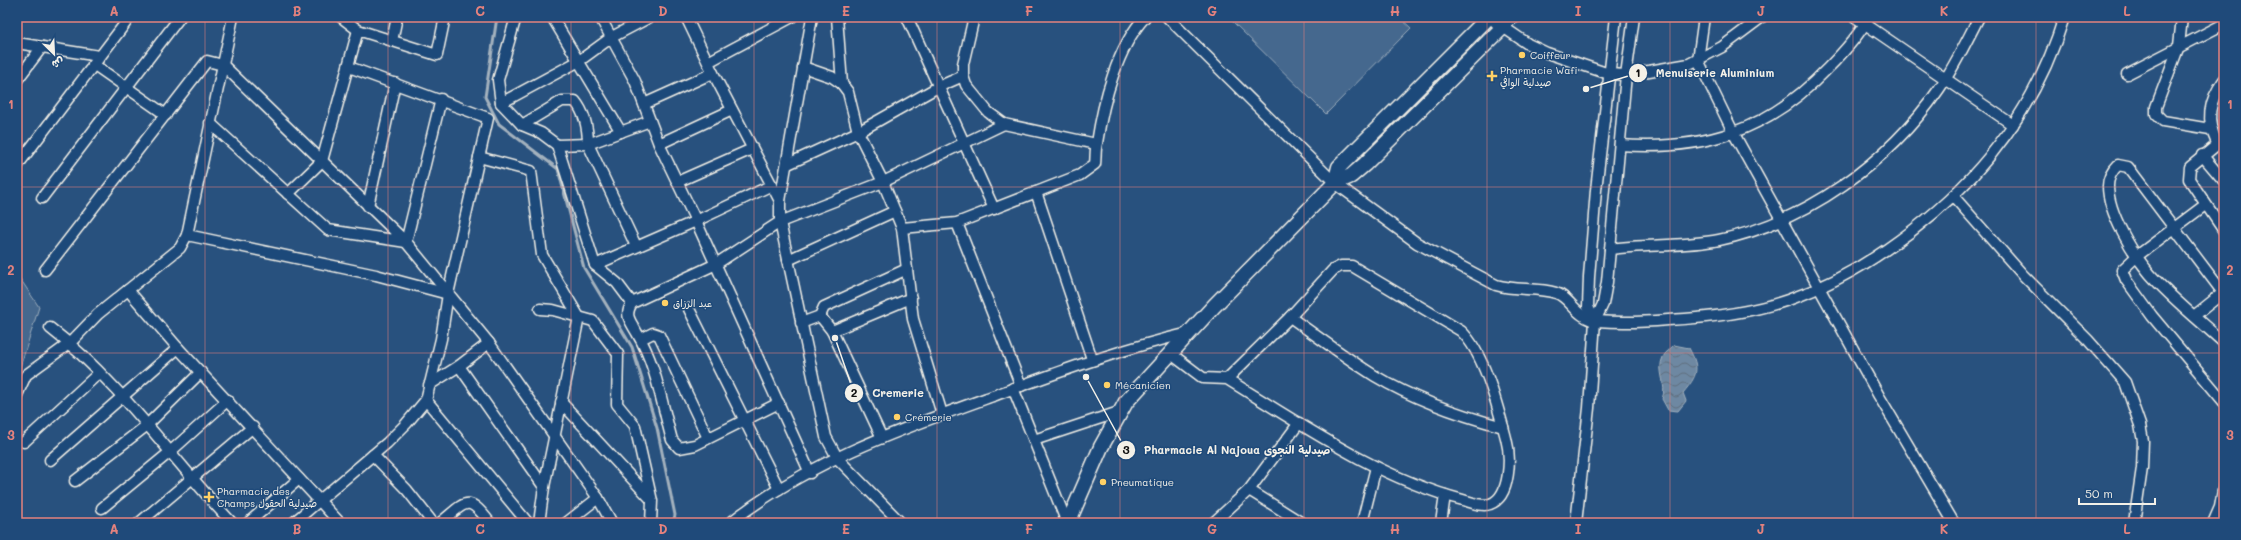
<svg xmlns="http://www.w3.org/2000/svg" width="2241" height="540" font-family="Mali,'Playpen Sans Arabic',sans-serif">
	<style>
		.green { fill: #45688e; stroke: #9cacbb }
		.water { fill: url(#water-waves); stroke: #a4b2be }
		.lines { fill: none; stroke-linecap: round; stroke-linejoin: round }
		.stream { stroke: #a4b2be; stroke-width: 3 }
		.street-casing { stroke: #f4f1e8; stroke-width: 13 }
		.secondary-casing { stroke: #f4f1e8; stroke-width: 17 }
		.street { stroke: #1f4a7a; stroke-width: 10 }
		.secondary { stroke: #1f4a7a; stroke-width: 14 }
		.grid { fill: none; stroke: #e4827e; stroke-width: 1; stroke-opacity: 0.55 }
		.poi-dot { fill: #ffd166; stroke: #1f4a7a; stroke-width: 1.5 }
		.labels { text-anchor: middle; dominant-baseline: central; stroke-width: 3; stroke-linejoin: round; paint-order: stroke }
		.poi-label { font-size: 10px; fill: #f4f1e8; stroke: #1f4a7a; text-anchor: start }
		.leader { fill: none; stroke: #f4f1e8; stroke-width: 1.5 }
		.callout-dot { fill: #f4f1e8; stroke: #1f4a7a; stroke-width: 1.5 }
		.mark-label { font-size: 12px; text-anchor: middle; font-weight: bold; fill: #111 }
		.callout-label { font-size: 11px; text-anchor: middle; font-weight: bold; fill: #f4f1e8; stroke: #1f4a7a; stroke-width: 3; stroke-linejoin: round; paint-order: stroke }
		.neatline { fill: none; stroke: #e4827e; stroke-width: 1.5 }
		.grid-label { font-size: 13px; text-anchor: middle; font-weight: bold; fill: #e4827e }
	</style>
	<defs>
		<pattern id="water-waves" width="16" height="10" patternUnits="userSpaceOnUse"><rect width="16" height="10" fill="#6e88a2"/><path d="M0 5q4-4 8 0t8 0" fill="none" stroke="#5f6e7d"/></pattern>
	</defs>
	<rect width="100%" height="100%" fill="#28517e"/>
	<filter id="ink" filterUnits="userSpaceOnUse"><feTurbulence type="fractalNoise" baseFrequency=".025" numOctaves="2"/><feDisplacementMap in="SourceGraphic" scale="8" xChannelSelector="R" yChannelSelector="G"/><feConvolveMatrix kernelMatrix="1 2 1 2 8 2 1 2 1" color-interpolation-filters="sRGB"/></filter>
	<g filter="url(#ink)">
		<g class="green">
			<path d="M1228,17H1399L1411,28L1326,114Z"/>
			<path d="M17,274L39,307L17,377Z"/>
		</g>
		<path class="water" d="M1674,345L1689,348C1700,369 1698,375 1683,393L1686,401L1678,411L1668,410L1662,399C1668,385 1656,371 1663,357C1665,353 1670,349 1674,345Z"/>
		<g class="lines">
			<path class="stream" d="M497,17L485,97L499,124L558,169L584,268L632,347L657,428L675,515L673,523"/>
			<defs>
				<g id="street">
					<path d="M341,17L358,30L437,55L445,17"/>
					<path d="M516,17L498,80L501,103L522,125L541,133L557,145L595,265L617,283L632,303"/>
					<path d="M552,17L621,132"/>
					<path d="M600,17L635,81L659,144L696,221L810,473"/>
					<path d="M686,17L713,73L780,201"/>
					<path d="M812,17L780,201V222L826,437L838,459L901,523"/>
					<path d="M837,17L842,84"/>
					<path d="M907,17L994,209"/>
					<path d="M974,17L963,64V76L966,85L988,112L1004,124L1096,144"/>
					<path d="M1167,17L1335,183L1417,243L1496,285C1516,291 1537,287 1556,293C1570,297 1576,318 1597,321C1620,323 1645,322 1668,320C1709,318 1750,313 1788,300C1823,288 1857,270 1887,249C1972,191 2034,116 2064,17"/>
					<path d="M1514,17L1503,27L1528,44L1547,53L1609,74L1626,75L1689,64L1722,47L1762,17"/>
					<path d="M1704,17L1698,60L1734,134L1879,396L1954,523"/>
					<path d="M1855,17L2013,125"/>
					<path d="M2182,17L2179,46L2156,107V114L2163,121L2210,129"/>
					<path d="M392,41L397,17"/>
					<path d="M17,43L99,56"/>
					<path d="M708,62L792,17"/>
					<path d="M93,64L166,115"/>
					<path d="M803,67L832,77L842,84L848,92L858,132L883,182L902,228L957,223L1080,175L1095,164C1096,157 1095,150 1097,143C1103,103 1117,47 1145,17"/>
					<path d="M2127,74L2224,24"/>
					<path d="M17,80L42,47"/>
					<path d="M501,103L579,61L612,37L650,17"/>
					<path d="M644,104L713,73"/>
					<path d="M210,123L328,230L406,242L441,99"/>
					<path d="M522,125L562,101H575C585,113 588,129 588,144L636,246"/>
					<path d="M2224,139L2190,167L2189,179L2224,231"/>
					<path d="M2217,143C2206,120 2208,102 2224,80"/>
					<path d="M659,144L732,110"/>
					<path d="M557,145L588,144L650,121"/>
					<path d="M1620,145C1704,151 1768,131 1827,69C1843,53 1858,37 1869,17"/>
					<path d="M2202,155L2224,181"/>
					<path d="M479,157L531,171L542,255L579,317L544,487L539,523"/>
					<path d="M788,164L858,132L938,87L963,76"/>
					<path d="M17,166L130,17"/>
					<path d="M677,182L752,149"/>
					<path d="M1036,192L1092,359"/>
					<path d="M288,194L322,161L358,30"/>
					<path d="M1954,197L2023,275L2088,340L2125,382L2140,425L2143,441L2142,468L2134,523"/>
					<path d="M42,198L180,17"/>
					<path d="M2205,205L2137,256L2122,270L2126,280L2152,316L2224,402"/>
					<path d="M368,206L395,83"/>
					<path d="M957,223L1021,386"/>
					<path d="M902,228L913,319L942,414"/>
					<path d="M187,235L376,275L448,294"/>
					<path d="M1610,249C1646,244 1682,247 1719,240C1806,222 1889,162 1939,89C1955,66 1966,42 1979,17"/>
					<path d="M788,260L895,211"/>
					<path d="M595,265L696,221L772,185"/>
					<path d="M45,270L207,61L223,65L406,242L489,343L598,498L612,523"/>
					<path d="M128,290L178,348L340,523"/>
					<path d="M2224,294L2128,167L2118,165C2112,171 2108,177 2108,186C2108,213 2133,254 2150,274C2172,299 2199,320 2224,343"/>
					<path d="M540,309L553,310L593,321L618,354L617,404L635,426L652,501L651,523"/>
					<path d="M689,309L779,489"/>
					<path d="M820,316L824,307L907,269"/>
					<path d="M2194,316L2224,292"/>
					<path d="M1290,317C1318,337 1346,358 1375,376C1415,400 1459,415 1503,427"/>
					<path d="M1595,321L1588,307L1589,277L1596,190L1616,17"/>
					<path d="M801,323L820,316L832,331L882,438"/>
					<path d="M50,328C118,380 173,460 232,523"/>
					<path d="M832,331L911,298"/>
					<path d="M641,339L653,333L659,335L708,438"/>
					<path d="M1170,353L1203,378L1227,379C1302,425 1378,478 1463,500C1471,502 1482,507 1490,504C1511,497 1511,456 1506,438C1498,408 1484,352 1461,331L1352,266H1341L1333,270L1290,317L1227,379"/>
					<path d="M459,366L544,487"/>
					<path d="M429,385L459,366L489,343"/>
					<path d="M1013,388L1067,523"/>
					<path d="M17,395L26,375L70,343L98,314L180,248L187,235L233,17"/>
					<path d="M426,400L528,523"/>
					<path d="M561,402L651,499"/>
					<path d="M779,403L695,445L679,448L672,440C662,405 656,364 637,333C630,320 624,316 632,303L716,264L780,222L883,182L1004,124"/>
					<path d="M1034,440L1119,412"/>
					<path d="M24,442L99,373"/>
					<path d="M373,455L407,490L433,523"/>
					<path d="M50,460L178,348"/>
					<path d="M75,481L146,426L201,372"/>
					<path d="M1249,490L1302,523"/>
					<path d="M102,508L170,452L228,400"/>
					<path d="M139,523L253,427"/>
					<path d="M248,523L299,479"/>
					<path d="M293,523L387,443L406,424L426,400L441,339L448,294L488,118L349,67"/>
					<path d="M440,523C466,502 467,493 490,523"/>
					<path d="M566,523L598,498"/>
					<path d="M730,523C805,463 901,429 990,397C1056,373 1120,349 1189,333"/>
					<path d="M1213,523L1249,490L1299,423"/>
					<path d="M1362,523L1376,467"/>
					<path d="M1441,523L1445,495"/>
					<path d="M1576,523L1589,408L1595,321L1603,304L1607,282L1626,75L1634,17"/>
					<path d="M2213,523L2220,507L2224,485"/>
				</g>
				<g id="secondary">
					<path d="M1335,183L1339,167L1489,17"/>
					<path d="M1068,523L1101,447L1126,402L1214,306L1335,183L1351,176L1365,164L1503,27L1493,17"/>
				</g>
			</defs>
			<use href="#street" class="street-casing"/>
			<use href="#secondary" class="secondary-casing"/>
			<use href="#street" class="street"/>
			<use href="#secondary" class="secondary"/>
		</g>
	</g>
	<path class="grid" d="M205,17V523M388,17V523M571,17V523M754,17V523M937,17V523M1120,17V523M1304,17V523M1487,17V523M1670,17V523M1853,17V523M2036,17V523M17,187H2224M17,353H2224"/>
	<g class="poi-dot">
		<circle cx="1522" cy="55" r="4"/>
		<path d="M1490 70h4v4h4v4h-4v4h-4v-4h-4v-4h4z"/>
		<circle cx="665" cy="303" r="4"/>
		<circle cx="1107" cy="385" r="4"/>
		<circle cx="897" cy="417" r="4"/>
		<circle cx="1103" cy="482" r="4"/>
		<path d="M207 491h4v4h4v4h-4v4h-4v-4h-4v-4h4z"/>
	</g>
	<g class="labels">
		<g class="poi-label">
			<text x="1530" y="55">Coiffeur</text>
			<text x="1500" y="70">Pharmacie Wafi<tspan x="1500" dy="12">صيدلية الوافي</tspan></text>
			<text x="673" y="303">عبد الرزاق</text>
			<text x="1115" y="385">Mécanicien</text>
			<text x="905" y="417">Crémerie</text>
			<text x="1111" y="482">Pneumatique</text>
			<text x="217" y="491">Pharmacie des<tspan x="217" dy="12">Champs صيدلية الحقول</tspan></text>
		</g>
	</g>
	<path class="leader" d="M1586 89L1638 73M835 338L854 393M1086 377L1126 450"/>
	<g class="callout-dot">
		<circle cx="1586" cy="89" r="4"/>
		<circle cx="835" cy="338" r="4"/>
		<circle cx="1086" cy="377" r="4"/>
		<circle cx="1638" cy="73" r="10"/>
		<circle cx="854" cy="393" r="10"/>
		<circle cx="1126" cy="450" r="10"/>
	</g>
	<g class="mark-label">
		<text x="1638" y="77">1</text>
		<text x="854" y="397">2</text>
		<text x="1126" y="454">3</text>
	</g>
	<g class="callout-label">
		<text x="1715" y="77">Menuiserie Aluminium</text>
		<text x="898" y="397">Cremerie</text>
		<text x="1237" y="454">Pharmacie Al Najoua صيدلية النجوى</text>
	</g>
	<rect width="2241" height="540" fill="none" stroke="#1f4a7a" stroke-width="44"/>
	<g transform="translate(54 54) rotate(156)" stroke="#1f4a7a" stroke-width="3" paint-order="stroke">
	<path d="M0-3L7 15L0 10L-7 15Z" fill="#f4f1e8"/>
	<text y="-6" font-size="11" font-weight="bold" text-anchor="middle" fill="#f4f1e8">ش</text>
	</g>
	<path d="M2079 498v6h76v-6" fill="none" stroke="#f4f1e8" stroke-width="2"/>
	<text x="2085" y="498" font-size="12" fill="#f4f1e8" stroke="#1f4a7a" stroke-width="3" paint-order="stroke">50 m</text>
	<rect x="22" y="22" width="2197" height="496" class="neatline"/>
	<g class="grid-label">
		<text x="114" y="16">A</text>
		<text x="297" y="16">B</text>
		<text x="480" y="16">C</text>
		<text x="663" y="16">D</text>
		<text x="846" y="16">E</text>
		<text x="1029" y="16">F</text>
		<text x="1212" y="16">G</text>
		<text x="1395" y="16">H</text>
		<text x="1578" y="16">I</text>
		<text x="1761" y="16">J</text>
		<text x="1944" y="16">K</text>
		<text x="2127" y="16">L</text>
		<text x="11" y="109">1</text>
		<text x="2230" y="109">1</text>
		<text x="11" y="275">2</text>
		<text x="2230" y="275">2</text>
		<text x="11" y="440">3</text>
		<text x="2230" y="440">3</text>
		<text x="114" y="534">A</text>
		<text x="297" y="534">B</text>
		<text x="480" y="534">C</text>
		<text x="663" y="534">D</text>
		<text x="846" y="534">E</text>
		<text x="1029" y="534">F</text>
		<text x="1212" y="534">G</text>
		<text x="1395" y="534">H</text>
		<text x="1578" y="534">I</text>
		<text x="1761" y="534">J</text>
		<text x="1944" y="534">K</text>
		<text x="2127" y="534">L</text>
	</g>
</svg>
